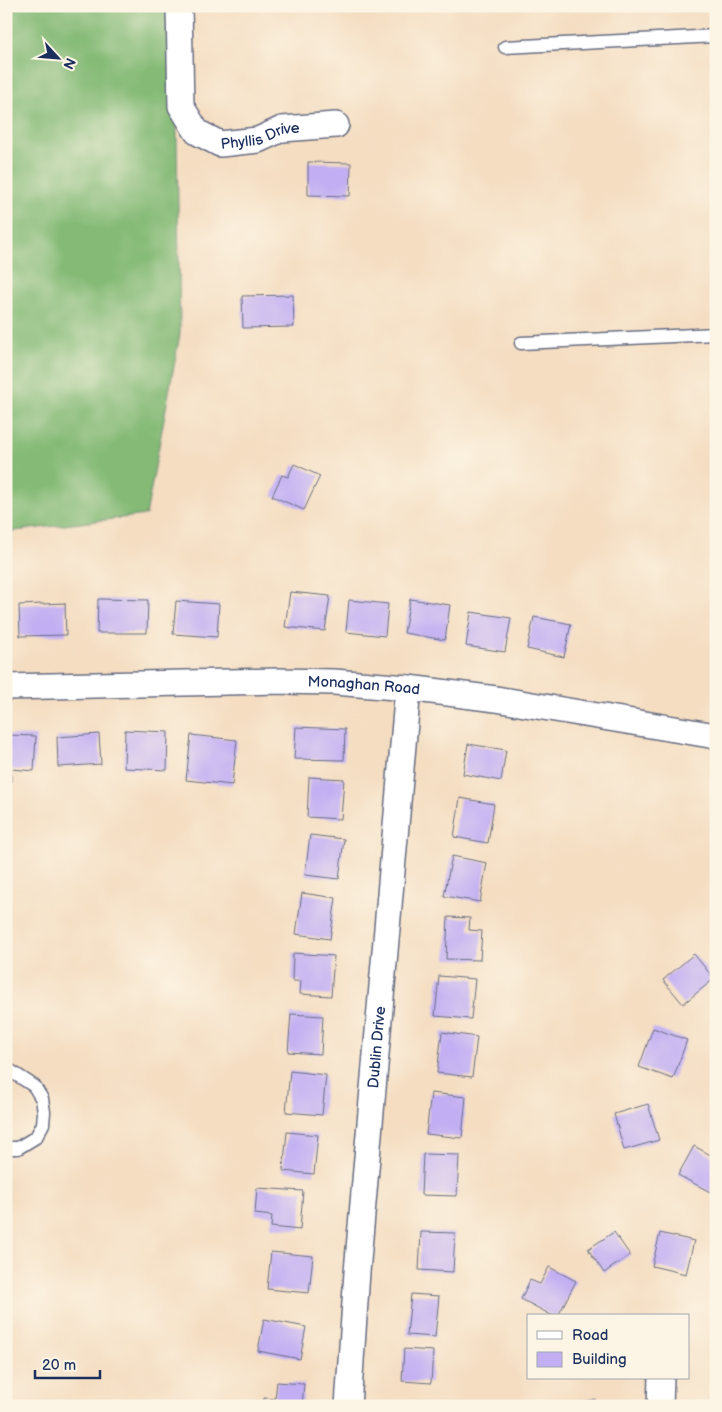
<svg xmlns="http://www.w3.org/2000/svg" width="722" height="1412" font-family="'Balsamiq Sans',sans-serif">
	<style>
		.forest { fill: #84ba76; stroke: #50746a }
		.building { fill: #c1aef3 }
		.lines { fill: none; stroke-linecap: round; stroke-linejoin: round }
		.lane-casing { stroke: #676c81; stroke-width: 15 }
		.street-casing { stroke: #676c81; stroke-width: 28 }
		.lane { stroke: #fff; stroke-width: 12 }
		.street { stroke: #fff; stroke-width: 25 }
		.labels { text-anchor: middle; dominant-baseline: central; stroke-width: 4.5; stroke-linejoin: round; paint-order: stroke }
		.street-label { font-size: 15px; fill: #1b2f5e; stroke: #fcf5e5 }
	</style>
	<rect width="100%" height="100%" fill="#fcf5e5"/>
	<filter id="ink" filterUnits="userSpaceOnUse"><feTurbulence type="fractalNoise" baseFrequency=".02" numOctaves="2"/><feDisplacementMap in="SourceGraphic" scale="10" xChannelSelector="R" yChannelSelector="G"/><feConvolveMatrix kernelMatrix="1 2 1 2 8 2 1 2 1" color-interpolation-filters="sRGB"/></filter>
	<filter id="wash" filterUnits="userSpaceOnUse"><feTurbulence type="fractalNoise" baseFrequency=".0096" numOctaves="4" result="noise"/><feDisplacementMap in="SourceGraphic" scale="20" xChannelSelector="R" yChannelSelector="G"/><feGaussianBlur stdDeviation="1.12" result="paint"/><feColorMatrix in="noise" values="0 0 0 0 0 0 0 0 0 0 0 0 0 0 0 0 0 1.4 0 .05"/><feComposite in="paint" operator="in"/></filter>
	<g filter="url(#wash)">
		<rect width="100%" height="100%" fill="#f4ddc1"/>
		<path class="forest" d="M6,6H175L180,334L146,515L6,532Z"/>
		<g id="blocks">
			<g class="building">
				<path d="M308,162L351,163L350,196L308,195Z"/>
				<path d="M293,295L294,327L243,328L242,296Z"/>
				<path d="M294,464L320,476L304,510L272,496L282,475L288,477Z"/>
				<path d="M290,592L330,596L325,631L285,627Z"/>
				<path d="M98,599L148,600L147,633H97Z"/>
				<path d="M410,599L450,605L445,640L404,633Z"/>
				<path d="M349,600L388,604L385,636L346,632Z"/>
				<path d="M176,601L219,604L217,637L173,634Z"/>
				<path d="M65,603L66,635L20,636L19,605Z"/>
				<path d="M471,612L511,618L505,652L466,646Z"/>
				<path d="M534,617L571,624L564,657L527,649Z"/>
				<path d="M296,727L345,729L344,760L294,759Z"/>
				<path d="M125,730L168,732L167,770L124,768Z"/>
				<path d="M99,734L101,764L58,767L57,737Z"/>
				<path d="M6,735L36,736L34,771L11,769V782H6Z"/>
				<path d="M191,735L237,740L232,785L186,780Z"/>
				<path d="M468,744L506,750L501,781L463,774Z"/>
				<path d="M309,777L344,779L341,819L307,817Z"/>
				<path d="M460,798L494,804L488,843L454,837Z"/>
				<path d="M310,835L344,839L339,879L305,875Z"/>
				<path d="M452,856L487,863L480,902L444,896Z"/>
				<path d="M302,893L336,898L330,939L296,934Z"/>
				<path d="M448,917L470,918L469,930L482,931L480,960L446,959Z"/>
				<path d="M293,953L334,956L331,996L300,994L301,981H292Z"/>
				<path d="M694,954L714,979L683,1004L663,980Z"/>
				<path d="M439,976L475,979L471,1019L435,1016Z"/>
				<path d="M291,1014L323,1016L321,1054L288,1052Z"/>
				<path d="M653,1028L687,1040L673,1079L639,1067Z"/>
				<path d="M442,1032L477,1037L472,1077L437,1073Z"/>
				<path d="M290,1071L326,1075L322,1115L286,1112Z"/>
				<path d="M431,1093L466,1097L462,1138L426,1134Z"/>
				<path d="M648,1104L659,1140L624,1150L614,1114Z"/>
				<path d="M287,1132L318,1135L314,1174L283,1171Z"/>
				<path d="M694,1146L716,1158V1186L712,1193L678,1175Z"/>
				<path d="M423,1154L459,1155L457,1196L421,1195Z"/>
				<path d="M257,1188L303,1191L300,1230L271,1227L272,1216L255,1214Z"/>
				<path d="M421,1232L455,1233L453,1272L419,1270Z"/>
				<path d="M614,1232L630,1255L604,1273L588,1249Z"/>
				<path d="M660,1233L694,1241L686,1274L652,1266Z"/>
				<path d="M271,1252L313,1256L309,1293L267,1289Z"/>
				<path d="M549,1267L576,1281L558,1316H553L521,1299L530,1280L540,1284Z"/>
				<path d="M411,1294L439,1296L435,1337L407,1335Z"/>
				<path d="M264,1319L306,1327L300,1359L258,1351Z"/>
				<path d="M404,1349L433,1351L431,1383L402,1381Z"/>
				<path d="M277,1382L304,1384L302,1406H264V1398L275,1399Z"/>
				<path d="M595,1399L597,1406H568V1405Z"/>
			</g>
		</g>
	</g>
	<g filter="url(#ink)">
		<use href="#blocks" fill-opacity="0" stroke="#676c81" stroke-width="1"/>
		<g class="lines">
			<defs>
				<g id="lane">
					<path d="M505,47L716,36"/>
					<path d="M521,343L716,334"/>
					<path d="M6,1068L34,1086L42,1099L44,1112L43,1124L36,1137L18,1148H6"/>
				</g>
				<g id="street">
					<path id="s1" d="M179,6L181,106L197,132L220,144L258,140L282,129L336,125"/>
					<path id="s2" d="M6,687L277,681L334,682L408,688L496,699L716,736"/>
					<path id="s3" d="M348,1406L357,1272L408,688"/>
					<path d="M660,1406L661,1378"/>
				</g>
			</defs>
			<use href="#lane" class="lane-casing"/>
			<use href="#street" class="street-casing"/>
			<use href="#lane" class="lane"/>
			<use href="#street" class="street"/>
		</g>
	</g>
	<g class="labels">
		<g class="street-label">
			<text stroke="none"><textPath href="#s1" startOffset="198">Phyllis Drive</textPath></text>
			<text stroke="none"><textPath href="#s2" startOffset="358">Monaghan Road</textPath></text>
			<text stroke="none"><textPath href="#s3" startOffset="360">Dublin Drive</textPath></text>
		</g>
	</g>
	<rect width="722" height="1412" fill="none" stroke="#fcf5e5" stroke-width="25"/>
	<rect x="527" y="1314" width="162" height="65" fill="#fcf5e5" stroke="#a2a6af"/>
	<rect x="537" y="1331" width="25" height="8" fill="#ffffff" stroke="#a2a6af"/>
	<text x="572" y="1340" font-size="15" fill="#1b2f5e">Road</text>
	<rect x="537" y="1352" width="25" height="15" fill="#c1aef3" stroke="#a2a6af"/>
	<text x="572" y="1364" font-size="15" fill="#1b2f5e">Building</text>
	<g transform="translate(58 58) rotate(116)" stroke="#fcf5e5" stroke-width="4" paint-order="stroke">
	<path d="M0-4L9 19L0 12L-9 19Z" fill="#1b2f5e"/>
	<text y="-8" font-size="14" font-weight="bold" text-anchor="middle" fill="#1b2f5e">N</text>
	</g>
	<path d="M35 1370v8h65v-8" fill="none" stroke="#1b2f5e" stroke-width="2.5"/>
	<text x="42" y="1370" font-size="15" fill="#1b2f5e" stroke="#fcf5e5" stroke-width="4" paint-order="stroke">20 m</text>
</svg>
